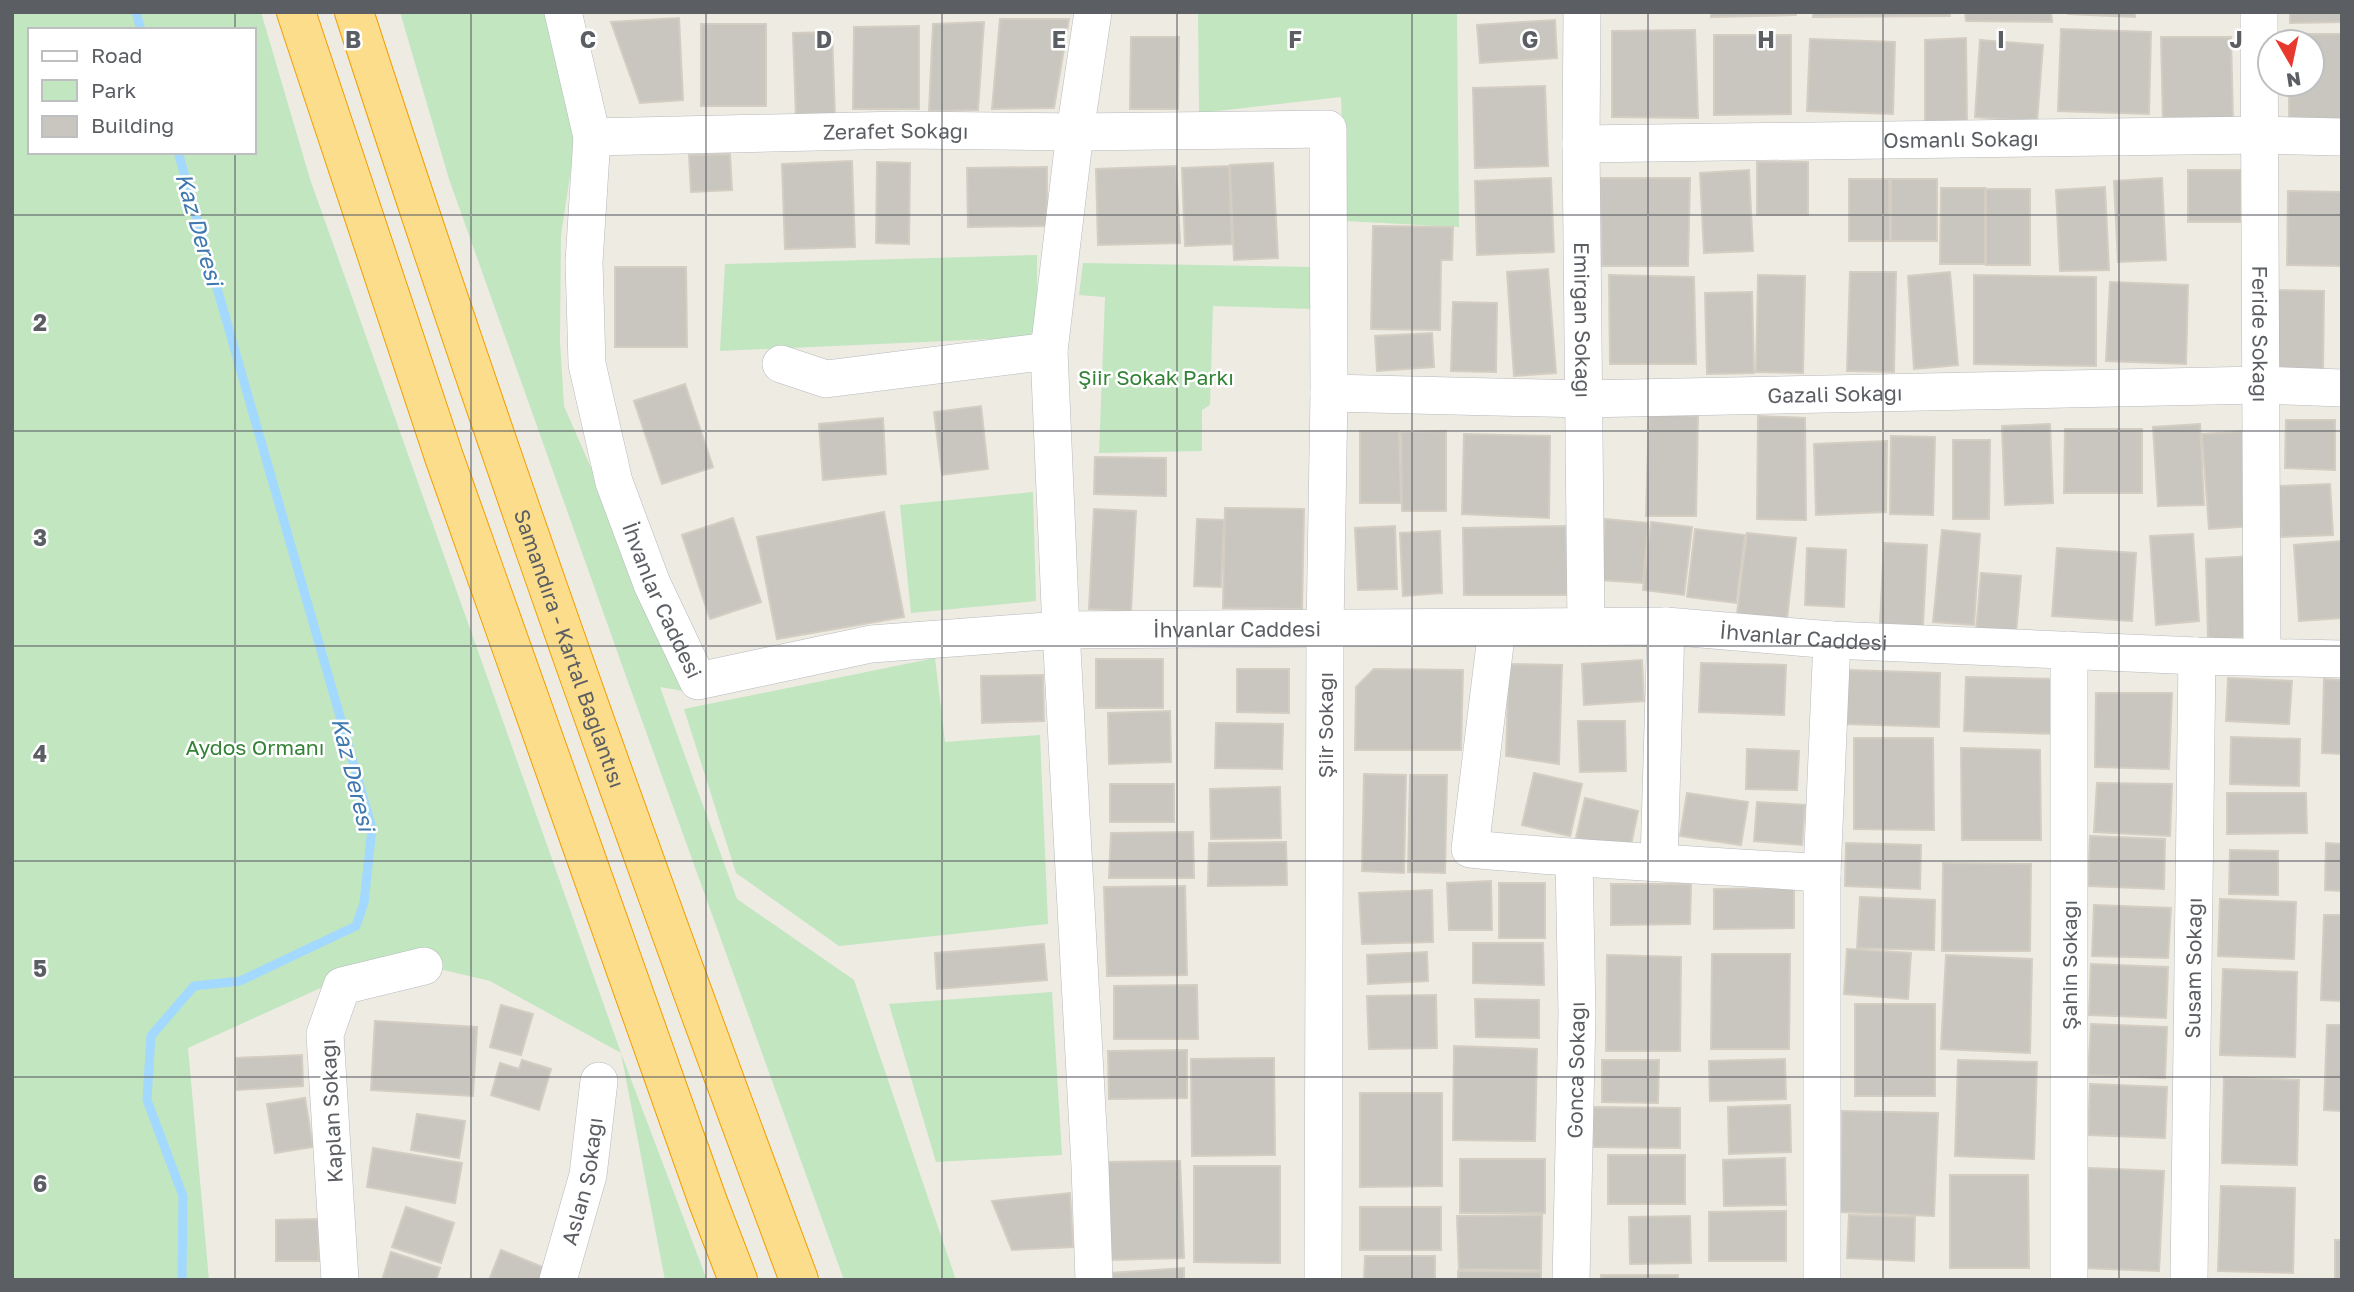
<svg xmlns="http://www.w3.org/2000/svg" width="2354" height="1292" font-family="'Golos Text',sans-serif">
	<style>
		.green { fill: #c1e6c0; fill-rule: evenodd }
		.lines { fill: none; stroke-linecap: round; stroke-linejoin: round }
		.stream { stroke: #a3d9fe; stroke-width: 9 }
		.building { fill: #c9c6c0; stroke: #d3cdc2; stroke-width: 2 }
		.minor-casing { stroke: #b6b9bd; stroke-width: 38 }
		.highway-casing { stroke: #f09f01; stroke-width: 40 }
		.minor { stroke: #fff; stroke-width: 37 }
		.highway { stroke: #fcdd8c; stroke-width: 38 }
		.grid { fill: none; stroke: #5b5f64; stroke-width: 2; stroke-opacity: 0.55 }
		.labels { text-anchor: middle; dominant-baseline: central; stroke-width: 5; stroke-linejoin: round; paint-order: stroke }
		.street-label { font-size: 21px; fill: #5b5f64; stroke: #fff }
		.park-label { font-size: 21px; fill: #348236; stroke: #fff }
		.water-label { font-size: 23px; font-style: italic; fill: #4079b0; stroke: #fff }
		.grid-label { font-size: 23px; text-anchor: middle; font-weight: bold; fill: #5b5f64; stroke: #fff; stroke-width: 5; stroke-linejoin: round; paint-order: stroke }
	</style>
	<rect width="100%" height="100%" fill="#eeebe3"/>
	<g class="green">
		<path d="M12,12H261L310,179L621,1053L707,1280H665L621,1053L490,981L389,957L188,1048L209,1280H12ZM30,30H254V152H30Z"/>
		<path d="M400,12H548L577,130L561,235L560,341L564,406L689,692L660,687L737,899L854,980L956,1280H844L627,679L449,179Z"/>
		<path d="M1198,12H1457L1459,227L1345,221L1341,97L1199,113Z"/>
		<path d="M1037,255V337L720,351L725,264Z"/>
		<path d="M1083,263L1313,267L1314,309L1213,306L1210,405L1202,410V451L1099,453L1105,297L1079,295Z"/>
		<path d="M1033,492L1036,601L911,613L900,505Z"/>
		<path d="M935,658L945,742L1040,735L1048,924L839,946L736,873L684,709Z"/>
		<path d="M1052,992L1062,1155L936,1162L889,1004Z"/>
	</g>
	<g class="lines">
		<g class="stream">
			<path d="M136,12L141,30"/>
			<path d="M178,152L372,828L364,903L356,926L240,981L194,986L151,1036L147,1100L183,1196L182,1280"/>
		</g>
	</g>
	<g class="building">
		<path d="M1711,12H1796V15L1711,17Z"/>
		<path d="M1813,12H1950V16L1813,17Z"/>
		<path d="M1965,12H2051L2052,22L1966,21Z"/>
		<path d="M2068,12H2135V17L2068,14Z"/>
		<path d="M2290,12H2342V22L2290,23Z"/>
		<path d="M679,18L683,100L640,103L611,22Z"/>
		<path d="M1000,19H1069L1054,108L992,109Z"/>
		<path d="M1555,20L1557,58L1480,63L1477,25Z"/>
		<path d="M984,22L978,110L929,111L933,24Z"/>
		<rect x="701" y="24" width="65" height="82"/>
		<path d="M919,26V109H853L854,27Z"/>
		<path d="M2061,29L2151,32L2149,114L2058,111Z"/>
		<path d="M1695,30L1698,118L1612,117V31Z"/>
		<path d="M832,32L835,117L796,118L793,33Z"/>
		<path d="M2289,34H2342V127H2289V84H2312V42H2289Z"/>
		<path d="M1714,35H1791V114L1714,115Z"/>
		<path d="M1131,37H1179L1178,109H1130Z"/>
		<path d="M2161,37H2231L2233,119L2163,121Z"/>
		<path d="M1966,38L1967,123L1925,125V40Z"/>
		<path d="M1810,39L1895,42L1893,114L1807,111Z"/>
		<path d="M1980,40L2043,45L2037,122L1975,117Z"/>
		<path d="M1545,86L1548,166L1475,168L1473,88Z"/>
		<path d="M730,154L732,190L691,192L689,155Z"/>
		<path d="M852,161L855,247L785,249L782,164Z"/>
		<path d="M877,162L910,163L909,244L876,243Z"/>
		<rect x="1757" y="162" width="51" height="53"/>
		<path d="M1273,163L1278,258L1234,260L1230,165Z"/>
		<path d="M1176,166L1180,243L1098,245L1096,169Z"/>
		<path d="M1229,166L1232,244L1185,246L1182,168Z"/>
		<path d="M1047,167V226L968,227L967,168Z"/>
		<path d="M1749,170L1753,251L1704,253L1700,173Z"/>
		<rect x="2188" y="170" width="53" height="52"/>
		<path d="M1551,178L1554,252L1477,255L1475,181Z"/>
		<path d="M1600,178H1690L1688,266H1602Z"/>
		<path d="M2162,178L2166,260L2118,262L2114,181Z"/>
		<path d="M1849,179H1889L1890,241H1849Z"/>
		<rect x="1891" y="179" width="46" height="62"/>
		<path d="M2105,187L2109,270L2060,271L2056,190Z"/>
		<path d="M1941,188H1985V264H1940Z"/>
		<rect x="1986" y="189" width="44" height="76"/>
		<path d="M2288,191L2342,192V266L2287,265Z"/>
		<path d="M1373,226L1453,227L1452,260H1441L1440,330L1371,329Z"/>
		<path d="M615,267H686L687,347H615Z"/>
		<path d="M1548,269L1556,373L1514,376L1507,272Z"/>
		<path d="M1850,272H1896L1894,372L1847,371Z"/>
		<path d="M1950,272L1958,365L1914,369L1908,276Z"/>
		<path d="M1609,275L1694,277L1696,364H1610Z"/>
		<path d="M1758,275L1805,276L1803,373L1756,372Z"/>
		<path d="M1974,275L2096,277V366L1974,364Z"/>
		<path d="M2110,282L2188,285L2186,364L2106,361Z"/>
		<path d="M2277,290L2324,291L2323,374H2277Z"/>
		<path d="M1752,292L1754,373L1707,374L1705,293Z"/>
		<path d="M1453,302L1497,303L1496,372L1451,371Z"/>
		<path d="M1432,333L1434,367L1377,371L1375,336Z"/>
		<path d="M685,384L713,467L662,484L634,401Z"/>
		<path d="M981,406L988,469L942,475L934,412Z"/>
		<path d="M1649,413L1698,416L1696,516H1646Z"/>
		<path d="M1758,416L1805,418L1806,520L1757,519Z"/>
		<path d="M883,418L886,474L823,480L819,424Z"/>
		<path d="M2286,420H2335V470L2285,468Z"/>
		<path d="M2050,424L2053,503L2005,505L2002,426Z"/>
		<path d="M2200,424L2204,505L2158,506L2153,427Z"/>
		<path d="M2065,429H2142V493H2064Z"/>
		<path d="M1360,431H1399L1401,503H1360Z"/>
		<path d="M1446,431V511H1402L1401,432Z"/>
		<path d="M2250,431L2253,526L2209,529L2202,434Z"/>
		<path d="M1464,434L1550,436L1549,518L1462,514Z"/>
		<path d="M1891,436L1935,437L1933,515L1890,514Z"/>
		<path d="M1953,440H1990L1989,519H1953Z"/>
		<path d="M1887,441L1886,512L1816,515L1814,444Z"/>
		<path d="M1095,457L1166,458V496L1094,494Z"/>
		<path d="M2330,484L2333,535L2281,537L2279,486Z"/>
		<path d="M1225,508L1304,509L1302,609L1223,608Z"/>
		<path d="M1094,509L1136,511L1131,611L1089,609Z"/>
		<path d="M884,512L904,617L777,639L757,537Z"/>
		<path d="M733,518L761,602L710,619L682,535Z"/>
		<path d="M1197,519L1224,520L1221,587L1194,586Z"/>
		<path d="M1605,519L1648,523L1643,583L1600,580Z"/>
		<path d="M1651,522L1692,527L1684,595L1643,590Z"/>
		<path d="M1395,526L1397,589L1358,590L1355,528Z"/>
		<path d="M1566,526L1567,595H1464L1463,528Z"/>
		<path d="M1695,529L1745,535L1736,603L1687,597Z"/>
		<path d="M1942,530L1980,534L1974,625L1933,622Z"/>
		<path d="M1440,531L1442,593L1403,596L1400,533Z"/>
		<path d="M1747,533L1796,538L1787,619L1737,614Z"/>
		<path d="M2193,534L2199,621L2156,625L2150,536Z"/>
		<path d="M2342,541V618L2299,621L2294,545Z"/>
		<path d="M1884,543L1927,545L1923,626L1880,624Z"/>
		<path d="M1807,548L1846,550L1844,607L1805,605Z"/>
		<path d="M2057,548L2136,553L2132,621L2052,616Z"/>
		<path d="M2252,556L2255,637L2208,640L2206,559Z"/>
		<path d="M1981,573L2021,576L2016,634L1976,631Z"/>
		<rect x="1096" y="659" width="67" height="49"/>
		<path d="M1642,660L1644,701L1584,705L1582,664Z"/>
		<path d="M1701,663L1786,665L1784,715L1699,712Z"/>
		<path d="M1509,664L1562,665L1559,764L1506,756Z"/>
		<path d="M1237,669H1289V713L1237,712Z"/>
		<path d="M1374,669L1463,670L1461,750H1355L1356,687Z"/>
		<path d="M1848,670L1940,673L1939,727L1847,724Z"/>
		<path d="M1043,675L1044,721L982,723L981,676Z"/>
		<path d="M1966,677L2060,679L2059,734L1964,731Z"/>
		<path d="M2228,678L2292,681L2289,724L2226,721Z"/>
		<path d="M2324,679L2342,680V754L2322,753Z"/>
		<path d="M2096,693H2172L2169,769L2095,767Z"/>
		<path d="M1170,711L1171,762L1109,764L1108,713Z"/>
		<path d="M1578,721H1625L1626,771L1580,772Z"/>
		<path d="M1216,723L1283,724L1282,769L1215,768Z"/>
		<path d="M2231,737L2300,739L2299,786L2230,784Z"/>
		<path d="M1854,738H1933L1934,830L1854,829Z"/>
		<path d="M1961,748L2040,750L2041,840H1962Z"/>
		<path d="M1747,749L1799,751L1797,790L1746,789Z"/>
		<path d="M1534,773L1582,784L1570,836L1522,825Z"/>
		<path d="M1364,774L1406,775L1404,873L1362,871Z"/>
		<path d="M1410,775H1447L1445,873L1408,872Z"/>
		<path d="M2097,783L2172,784L2170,836L2094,832Z"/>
		<rect x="1110" y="784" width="64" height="38"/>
		<path d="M1280,787L1281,838L1211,839L1210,789Z"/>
		<path d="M1687,793L1748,802L1741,845L1680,836Z"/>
		<path d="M2227,793H2306L2307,833L2227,834Z"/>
		<path d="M1585,798L1638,811L1630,850L1576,838Z"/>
		<path d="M1757,802L1805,805L1802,845L1754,841Z"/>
		<path d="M1193,832L1194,878H1109L1111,833Z"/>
		<path d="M2090,836L2165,839L2164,889L2088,886Z"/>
		<path d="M1286,842L1287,885L1208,886L1209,843Z"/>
		<path d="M1846,843L1921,845L1920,889L1845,886Z"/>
		<path d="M2326,843L2342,844V891L2325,890Z"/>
		<path d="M2230,850L2278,851V895L2229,894Z"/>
		<path d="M1943,863L2031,864L2030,951H1942Z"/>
		<path d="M1491,881L1492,930H1449L1447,883Z"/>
		<rect x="1499" y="883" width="46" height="55"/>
		<path d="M1611,884H1691L1690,924L1611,925Z"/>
		<path d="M1185,886L1187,975L1107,976L1104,887Z"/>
		<path d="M1794,888V928L1714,929V889Z"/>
		<path d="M1432,890L1433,942L1362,944L1359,893Z"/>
		<path d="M1860,897L1935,900L1934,950L1857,948Z"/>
		<path d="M2220,899L2296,902L2294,959L2218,956Z"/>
		<path d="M2094,905L2171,908L2168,958L2092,956Z"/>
		<path d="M2324,915H2342V1001L2321,1000Z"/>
		<path d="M1473,943H1543L1544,985L1473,983Z"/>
		<path d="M1044,944L1047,980L937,989L935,953Z"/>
		<path d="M1847,949L1911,953L1908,999L1844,994Z"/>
		<path d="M1427,952L1428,981L1368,984L1367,955Z"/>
		<path d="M1712,954H1790L1789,1049H1711Z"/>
		<path d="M1607,955L1681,957L1680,1051H1606Z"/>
		<path d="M1946,955L2032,959L2030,1053L1941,1049Z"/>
		<path d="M2091,964L2168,967L2166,1018L2089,1015Z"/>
		<path d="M2223,969L2297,972L2295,1057L2220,1055Z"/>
		<path d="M1197,985L1198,1039H1114V986Z"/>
		<path d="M1436,995L1437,1048L1369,1049L1367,996Z"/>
		<path d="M1475,999L1539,1000V1038L1476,1037Z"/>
		<rect x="1855" y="1004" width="80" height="92"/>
		<path d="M501,1005L533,1014L521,1055L490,1047Z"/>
		<path d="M375,1021L477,1027L473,1096L371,1090Z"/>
		<path d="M2091,1024L2167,1027L2165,1078L2088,1075Z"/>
		<path d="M2327,1025H2342V1111L2324,1110Z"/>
		<path d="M1454,1046L1537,1049L1535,1141L1453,1140Z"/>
		<path d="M1187,1050V1098L1109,1099L1108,1051Z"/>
		<path d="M302,1055L303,1086L237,1090L236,1058Z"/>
		<path d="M1274,1058L1275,1155L1192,1156L1191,1059Z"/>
		<path d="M1785,1059L1786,1099L1710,1101L1709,1061Z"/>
		<path d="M522,1060L551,1069L539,1110L491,1095L500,1063L519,1069Z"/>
		<path d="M1602,1060H1659L1658,1103L1602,1102Z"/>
		<path d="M1958,1060L2037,1062L2034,1159L1955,1156Z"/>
		<path d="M2224,1077L2299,1080L2297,1165L2222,1163Z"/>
		<path d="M2090,1084L2167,1087L2165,1138L2088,1135Z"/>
		<path d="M1360,1093H1442V1186L1360,1187Z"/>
		<path d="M305,1098L313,1147L275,1153L267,1104Z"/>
		<path d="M1790,1105L1791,1152L1729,1154L1728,1107Z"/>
		<path d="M1593,1107L1680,1108V1148L1593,1147Z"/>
		<path d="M1842,1111L1938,1113L1934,1216L1840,1212Z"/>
		<path d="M417,1114L465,1121L459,1158L411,1150Z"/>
		<path d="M373,1148L462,1163L455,1203L367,1187Z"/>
		<rect x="1608" y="1155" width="77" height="49"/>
		<path d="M1785,1158L1786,1205L1724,1206L1723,1160Z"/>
		<rect x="1460" y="1159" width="85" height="54"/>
		<path d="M1180,1161L1184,1258L1108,1260L1103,1162Z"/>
		<path d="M1194,1166H1280V1263L1194,1262Z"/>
		<path d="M2088,1168L2164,1171L2159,1271L2083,1268Z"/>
		<path d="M1950,1175H2028L2029,1268H1950Z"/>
		<path d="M2221,1186L2295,1188L2293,1273L2218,1271Z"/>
		<path d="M1070,1193L1073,1247L1012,1250L992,1201Z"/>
		<path d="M406,1207L454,1223L441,1263L392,1247Z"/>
		<rect x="1360" y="1207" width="81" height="43"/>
		<path d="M1786,1211V1261H1709V1212Z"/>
		<path d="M1542,1215L1541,1270L1459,1269L1457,1216Z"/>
		<path d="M1849,1215L1915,1217L1914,1261L1847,1258Z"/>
		<path d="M1690,1216L1691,1263L1630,1264L1629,1217Z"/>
		<path d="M318,1219L319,1261H276V1220Z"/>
		<rect x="2335" y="1240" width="7" height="40"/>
		<path d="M501,1250L545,1268L540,1280H489Z"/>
		<path d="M391,1252L440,1268L436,1280H382Z"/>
		<path d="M1365,1256H1435V1280H1364Z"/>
		<path d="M1184,1268V1280H1110V1273Z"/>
		<path d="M1458,1271L1541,1272V1280H1458Z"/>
		<rect x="1601" y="1275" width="77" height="5"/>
	</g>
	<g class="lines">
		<defs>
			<g id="minor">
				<path id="s1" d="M563,12L592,137L903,130L1075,132L1328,129L1329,393L1325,629L1323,1280"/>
				<path d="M1093,12L1075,132L1049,351L1061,630L1090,1166L1094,1280"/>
				<path id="s2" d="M1582,12L1581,144L1586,627"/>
				<path id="s3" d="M2259,12L2262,657"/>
				<path id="s4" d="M592,137L584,262L587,364L614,482L652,584L698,681L871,644L1061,630L1666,626L1832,640L2197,656L2342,659"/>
				<path id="s5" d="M1581,144L2260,135L2342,137"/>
				<path d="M781,364L826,379L1049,351"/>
				<path id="s6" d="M1329,393L1583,399L2260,385L2342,388"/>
				<path d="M1497,628L1470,849C1587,860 1705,865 1822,873"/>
				<path d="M2069,650V1280"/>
				<path d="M1659,862L1666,626"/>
				<path d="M340,1280L325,1034L342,986L424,966"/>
				<path id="s7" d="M558,1280L588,1175L599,1081"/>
				<path id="s8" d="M1571,1280L1577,1014L1574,859"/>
				<path d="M1822,1280V873L1832,640"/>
				<path id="s9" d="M2189,1280L2197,656"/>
			</g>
			<g id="highway">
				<path d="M296,12L444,457L708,1202L738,1280"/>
				<path id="s10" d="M354,12C492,438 642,861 799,1280"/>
			</g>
		</defs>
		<use href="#minor" class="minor-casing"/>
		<use href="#highway" class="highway-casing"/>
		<use href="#minor" class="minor"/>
		<use href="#highway" class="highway"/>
	</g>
	<path class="grid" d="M235,12V30M471,12V1280M706,12V1280M942,12V1280M1177,12V1280M1412,12V1280M1648,12V1280M1883,12V1280M2119,12V1280M235,152V1280M12,215H2342M12,431H2342M12,646H2342M12,861H2342M12,1077H2342"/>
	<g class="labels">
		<g class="street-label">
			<text stroke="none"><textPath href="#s1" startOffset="432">Zerafet Sokağı</textPath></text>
			<text stroke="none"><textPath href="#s5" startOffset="380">Osmanlı Sokağı</textPath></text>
			<text stroke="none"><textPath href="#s2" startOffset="308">Emirgan Sokağı</textPath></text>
			<text stroke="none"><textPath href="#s3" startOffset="322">Feride Sokağı</textPath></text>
			<text stroke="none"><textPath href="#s6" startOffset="506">Gazali Sokağı</textPath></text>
			<text stroke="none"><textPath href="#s4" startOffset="476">İhvanlar Caddesi</textPath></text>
			<text stroke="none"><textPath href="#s4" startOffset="1108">İhvanlar Caddesi</textPath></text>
			<text stroke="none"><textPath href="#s4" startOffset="1675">İhvanlar Caddesi</textPath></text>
			<text stroke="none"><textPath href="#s10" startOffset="672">Samandıra - Kartal Bağlantısı</textPath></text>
			<text transform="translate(1325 725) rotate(-90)">Şiir Sokağı</text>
			<text transform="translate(2069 965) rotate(-90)">Şahin Sokağı</text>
			<text stroke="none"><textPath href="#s9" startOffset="312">Susam Sokağı</textPath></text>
			<text stroke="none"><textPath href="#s8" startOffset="210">Gonca Sokağı</textPath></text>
			<text transform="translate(331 1111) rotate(-93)">Kaplan Sokağı</text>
			<text stroke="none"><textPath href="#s7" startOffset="102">Aslan Sokağı</textPath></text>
		</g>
		<g class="park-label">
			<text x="1156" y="377">Şiir Sokak Parkı</text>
			<text x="255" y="747">Aydos Ormanı</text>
		</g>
		<g class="water-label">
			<text transform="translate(200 229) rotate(74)">Kaz Deresi</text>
			<text transform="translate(354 774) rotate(76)">Kaz Deresi</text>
		</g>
	</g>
	<g class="grid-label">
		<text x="353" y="48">B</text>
		<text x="588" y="48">C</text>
		<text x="824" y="48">D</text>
		<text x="1059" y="48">E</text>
		<text x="1295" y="48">F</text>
		<text x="1530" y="48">G</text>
		<text x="1766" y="48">H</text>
		<text x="2001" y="48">I</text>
		<text x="2236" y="48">J</text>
		<text x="40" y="331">2</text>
		<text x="40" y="546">3</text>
		<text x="40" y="762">4</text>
		<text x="40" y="977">5</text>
		<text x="40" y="1192">6</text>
	</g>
	<rect width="2354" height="1292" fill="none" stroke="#5b5f64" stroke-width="28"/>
	<rect x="28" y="28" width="228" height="126" fill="#ffffff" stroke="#bdbfc1" stroke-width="2"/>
	<rect x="42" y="51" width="35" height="10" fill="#ffffff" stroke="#bdbfc1" stroke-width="2"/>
	<text x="91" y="63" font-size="21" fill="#5b5f64">Road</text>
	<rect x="42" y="80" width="35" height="21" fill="#c1e6c0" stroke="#bdbfc1" stroke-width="2"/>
	<text x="91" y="98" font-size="21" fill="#5b5f64">Park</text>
	<rect x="42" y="116" width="35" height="21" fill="#c9c6c0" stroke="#bdbfc1" stroke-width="2"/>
	<text x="91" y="133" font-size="21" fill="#5b5f64">Building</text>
	<g transform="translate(2291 63) rotate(171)"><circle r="33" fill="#ffffff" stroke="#bdbfc1" stroke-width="2"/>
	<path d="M0-5L12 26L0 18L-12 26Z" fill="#e8392f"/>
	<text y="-10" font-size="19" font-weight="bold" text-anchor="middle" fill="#5b5f64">N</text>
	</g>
</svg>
